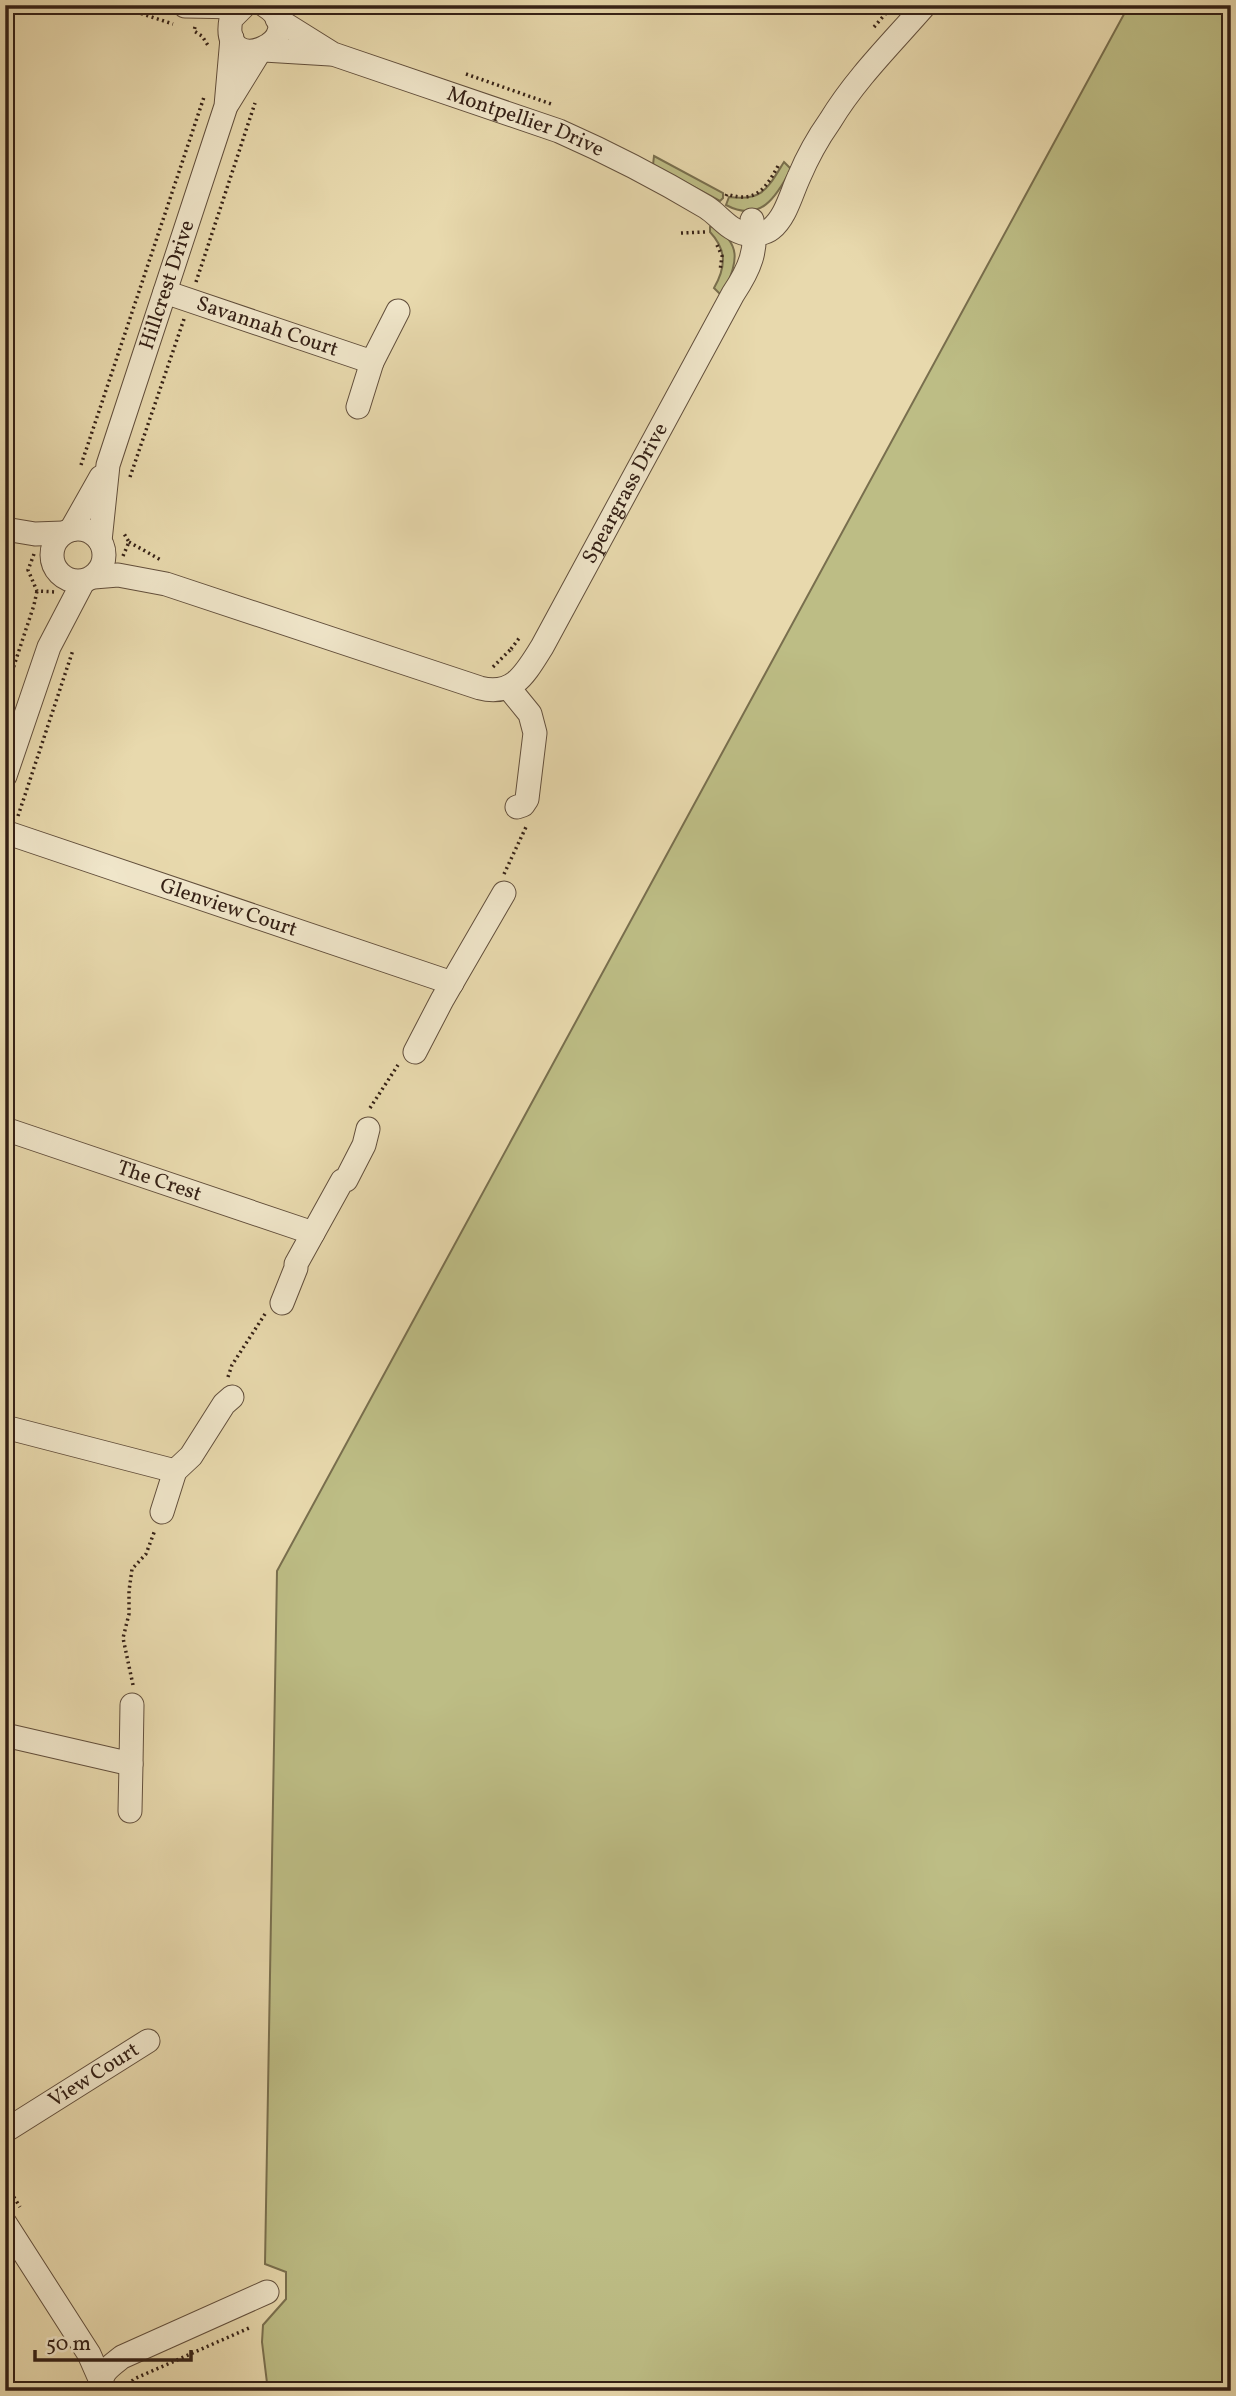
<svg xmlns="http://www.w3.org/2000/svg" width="1236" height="2396" font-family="Vollkorn,serif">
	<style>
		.green { fill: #bdbd85; stroke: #796f4e; stroke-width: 2 }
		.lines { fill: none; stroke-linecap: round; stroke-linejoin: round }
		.minor-casing { stroke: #624f3c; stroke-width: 25 }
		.path { stroke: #352116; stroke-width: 3.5; stroke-dasharray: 2 3.5; stroke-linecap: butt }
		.minor { stroke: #f0e6ca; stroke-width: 23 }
		.labels { text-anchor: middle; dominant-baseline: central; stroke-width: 5; stroke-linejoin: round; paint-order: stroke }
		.street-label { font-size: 21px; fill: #352116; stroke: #f0e6ca }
	</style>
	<rect width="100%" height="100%" fill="#e8d9ad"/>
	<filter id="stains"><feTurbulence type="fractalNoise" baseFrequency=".00286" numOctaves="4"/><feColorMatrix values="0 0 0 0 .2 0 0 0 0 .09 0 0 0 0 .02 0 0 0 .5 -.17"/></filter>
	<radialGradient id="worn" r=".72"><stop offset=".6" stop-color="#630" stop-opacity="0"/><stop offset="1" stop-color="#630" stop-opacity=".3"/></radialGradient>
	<g class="green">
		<path d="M1129,5H1231V2391H268L262,2342L263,2325L286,2299V2272L265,2264L277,1571Z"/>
		<path d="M654,156L723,193V198L720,201L653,165Z"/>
		<path d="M784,162L791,169C776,198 760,223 726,205L729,197C763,201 767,189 784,162Z"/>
		<path d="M714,226C746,248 734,265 723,297L714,288C726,267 727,250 710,232V227Z"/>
	</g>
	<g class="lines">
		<defs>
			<g id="minor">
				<path d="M245,5L231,19C219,82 317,38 264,5"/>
				<path d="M185,6L241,7"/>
				<path id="s1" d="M277,19L333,54L559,131C609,153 659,179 706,207C719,215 729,231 746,234C753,235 765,234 771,229C786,217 791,194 799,177C807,158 818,138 830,121C856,78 892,43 925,5"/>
				<path d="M264,50L330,54"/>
				<path d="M228,103L260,51"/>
				<path id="s2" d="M165,292L372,362L398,311"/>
				<path d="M358,407L372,362"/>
				<circle cx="78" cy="555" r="26"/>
				<path d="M5,529L35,534L63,533"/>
				<path d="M71,530L101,477"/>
				<path id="s3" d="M100,541L108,465L226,106L232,38"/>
				<path id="s4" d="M94,577L118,575L166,584L480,688C514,697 526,672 542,647L733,294C749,270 759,249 752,220"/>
				<path d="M508,687L530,714L535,733L527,799L523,805L517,807"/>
				<path d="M5,776L49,647L83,582"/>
				<path id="s5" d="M5,832L452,983"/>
				<path d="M415,1052L442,1000L504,893"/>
				<path id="s6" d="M5,1129L313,1233"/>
				<path d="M282,1303L296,1268V1264L342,1181L346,1180L364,1145L368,1129"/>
				<path d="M5,1427L175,1471L191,1456L224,1404L232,1397"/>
				<path d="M162,1512L175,1471"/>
				<path d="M5,1735L131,1764L132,1705"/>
				<path d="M130,1811L131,1764"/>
				<path id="s7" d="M5,2131L148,2041"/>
				<path d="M5,2223L89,2354L100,2379"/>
				<path d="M101,2391C100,2372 108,2368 122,2357L267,2292"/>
			</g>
		</defs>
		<use href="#minor" class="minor-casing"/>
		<g class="path">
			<path d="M115,5L173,24"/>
			<path d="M195,27L194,31L202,36L209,47"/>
			<path d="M874,27L887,12"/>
			<path d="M466,74L554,105"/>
			<path d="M726,196L727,194C756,204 766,188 778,166"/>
			<path d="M681,233L705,232"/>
			<path d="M717,245L722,256L720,271"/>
			<path d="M196,282L255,103"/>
			<path d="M81,465L204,97"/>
			<path d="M130,477L184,319"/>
			<path d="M129,542L161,560"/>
			<path d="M34,554L28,570L37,591L56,592"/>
			<path d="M123,556L129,542L123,532"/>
			<path d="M511,649L520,637"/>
			<path d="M493,667L511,649L512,651"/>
			<path d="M5,693L34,605L37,591"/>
			<path d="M18,816L73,650"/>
			<path d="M504,874L526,827"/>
			<path d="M370,1108L398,1065"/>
			<path d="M228,1377L232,1365L265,1314"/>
			<path d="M133,1685L123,1638L129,1614V1591L132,1569L146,1554L155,1530"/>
			<path d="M5,2183L20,2207"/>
			<path d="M128,2391L130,2383L134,2379L249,2328"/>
		</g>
		<use href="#minor" class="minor"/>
	</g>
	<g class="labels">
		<g class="street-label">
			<text stroke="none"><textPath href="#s1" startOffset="270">Montpellier Drive</textPath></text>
			<text stroke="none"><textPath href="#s3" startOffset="266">Hillcrest Drive</textPath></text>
			<text stroke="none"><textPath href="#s2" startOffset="108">Savannah Court</textPath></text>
			<text stroke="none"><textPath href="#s4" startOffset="660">Speargrass Drive</textPath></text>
			<text stroke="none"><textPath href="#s5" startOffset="236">Glenview Court</textPath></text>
			<text stroke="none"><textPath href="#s6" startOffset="163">The Crest</textPath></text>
			<text stroke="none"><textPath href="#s7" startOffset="105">View Court</textPath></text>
		</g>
	</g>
	<rect width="1236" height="2396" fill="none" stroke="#e8d9ad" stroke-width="28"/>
	<rect x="7" y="7" width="1222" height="2382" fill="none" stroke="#352116" stroke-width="3.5"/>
	<rect x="14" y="14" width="1208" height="2368" fill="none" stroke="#352116" stroke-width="2"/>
	<path d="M35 2350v10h156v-10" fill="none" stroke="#352116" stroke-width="3.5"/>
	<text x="46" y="2350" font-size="21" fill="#352116" stroke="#f0e6ca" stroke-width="5" paint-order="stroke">50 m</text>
	<rect width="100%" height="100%" filter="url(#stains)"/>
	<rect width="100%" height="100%" fill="url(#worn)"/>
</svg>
